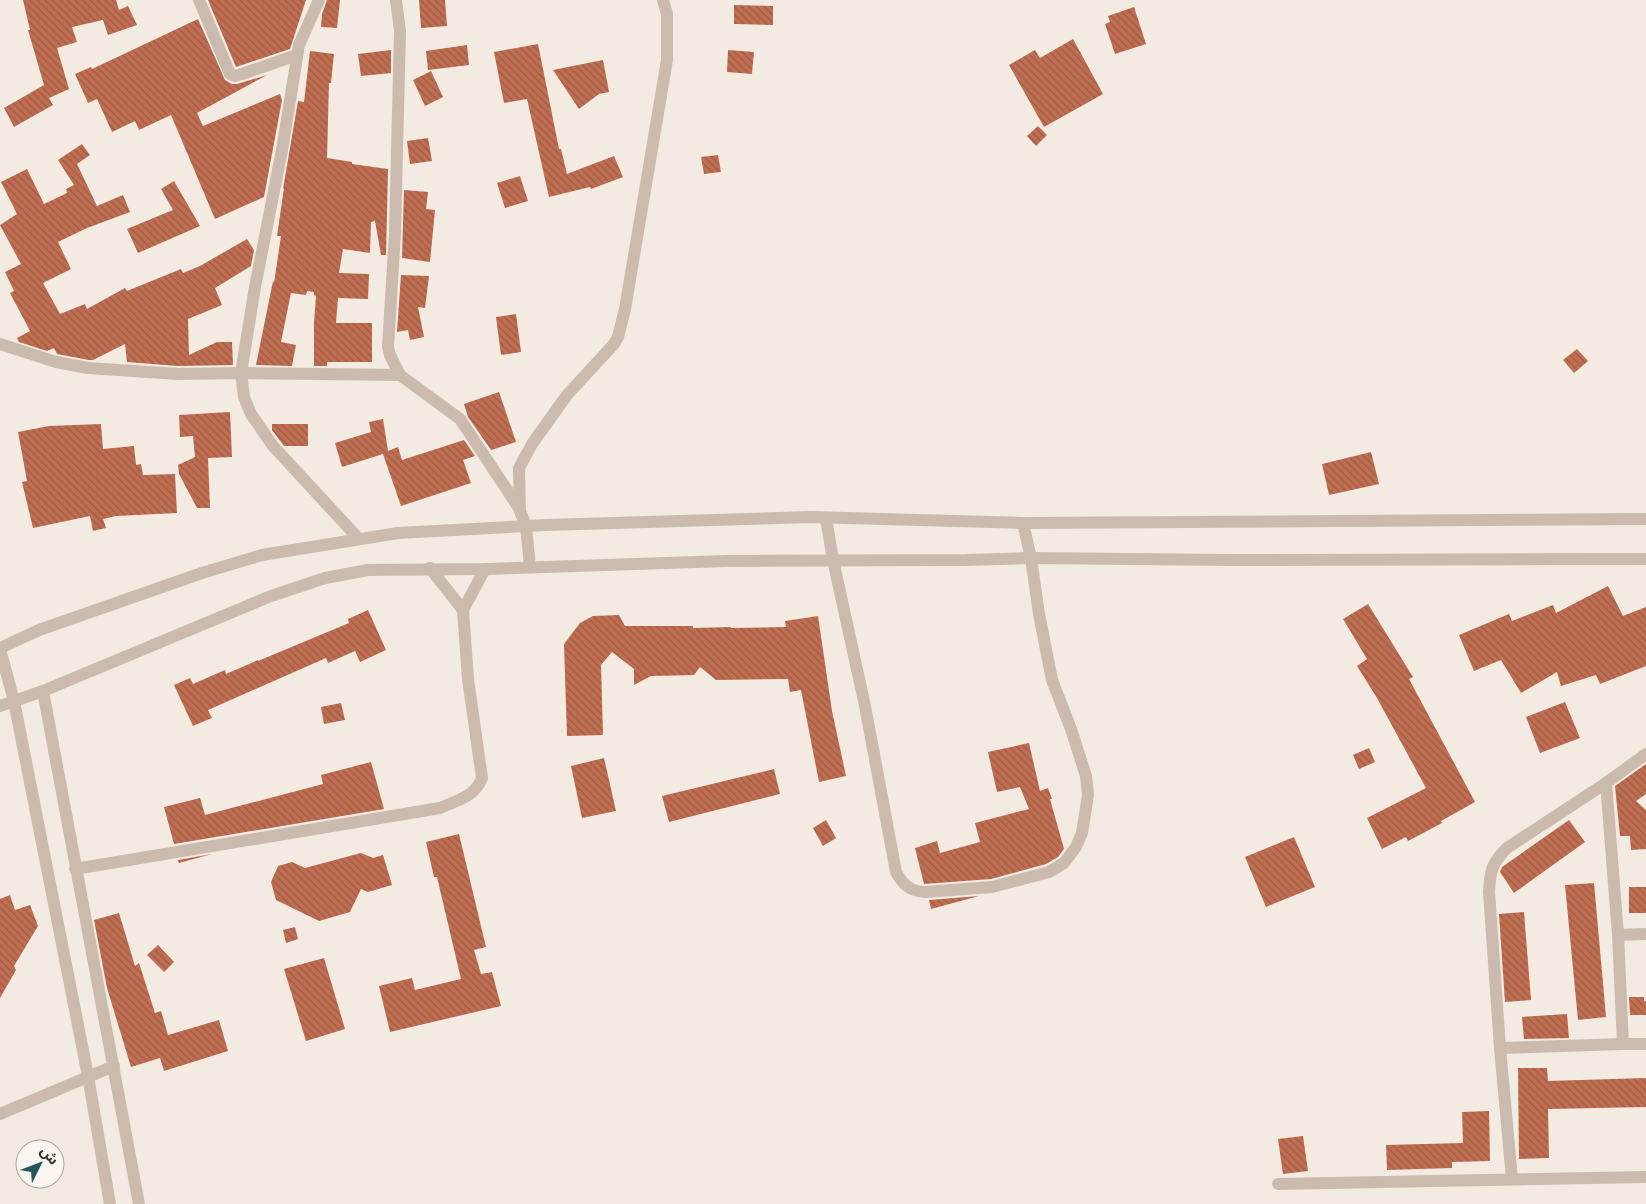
<svg xmlns="http://www.w3.org/2000/svg" width="1646" height="1204" font-family="'IBM Plex Sans','Noto Sans Arabic',sans-serif">
	<style>
		.building { fill: url(#building-back-hatch) }
		.lines { fill: none; stroke-linecap: round; stroke-linejoin: round }
		.minor { stroke: #cbbbae; stroke-width: 12 }
	</style>
	<defs>
		<pattern id="building-back-hatch" width="6" height="6" patternUnits="userSpaceOnUse" patternTransform="scale(1.25)"><rect width="6" height="6" fill="#c06e52"/><path d="M-1 5l2 2M0 0l6 6M5-1l2 2" fill="none" stroke="#9d5b44"/></pattern>
	</defs>
	<rect width="100%" height="100%" fill="#f3ebe2"/>
	<g class="building">
		<path d="M23,0H116L119,10L128,6L137,25L108,35L103,20L72,27L77,42L57,48L69,89L49,98L53,105L14,127L4,108L44,85L28,30H30Z"/>
		<path d="M208,0H306L290,49L236,67Z"/>
		<path d="M327,0H340L337,28L321,27L322,14Z"/>
		<path d="M419,0H445L447,26L421,28Z"/>
		<path d="M734,5L773,6V25L734,24Z"/>
		<path d="M1134,7L1146,44L1115,54L1105,24L1110,22L1108,16Z"/>
		<path d="M198,19L225,80L232,84H237L267,75L197,113L203,126L280,94L282,100L264,197L215,219L171,115L139,130L135,121L112,132L97,99L88,103L75,74L91,67L92,69Z"/>
		<path d="M1073,39L1103,94L1044,127L1009,65L1035,50L1040,58Z"/>
		<path d="M538,44L559,149H561L567,174L614,156L623,177L591,189L590,187L549,197L527,99L504,103L494,52Z"/>
		<path d="M467,45L469,65L428,70L426,51Z"/>
		<path d="M391,50V73L361,76L358,54Z"/>
		<path d="M728,50L754,52L752,74L727,72Z"/>
		<path d="M310,51L334,54L331,83H329L327,158L352,162V164L388,169L386,255H381L375,221L371,222L370,253L343,249L339,273L369,274L368,299L338,298L336,323H372V362H327V366H314V323L316,296L314,295V292L307,291L306,295L291,293L281,342L296,345L292,366L256,365L273,281L274,283L281,236H277L284,188L283,189L298,101L304,102Z"/>
		<path d="M603,60L609,92L599,94L579,109L553,70Z"/>
		<path d="M431,71L443,97L425,106L413,80Z"/>
		<path d="M1038,126L1047,135L1036,146L1027,136Z"/>
		<path d="M428,138L432,161L410,164L407,141Z"/>
		<path d="M82,144L90,155L77,164L97,206L123,195L130,212L87,228L58,242L71,269L43,283L60,314L85,304L87,309L125,288L127,291L181,269L183,273L200,266L247,239L254,250L251,266L215,288L222,305L188,319L189,355L217,342H232L233,365L178,366L127,362L125,344L93,360H89L57,354L54,348L47,351L19,342L17,338L30,331L10,293L14,291L5,272L21,264L0,225L17,214L1,182L27,169L44,204L67,193L66,189L74,185L58,160Z"/>
		<path d="M718,155L721,172L704,174L701,157Z"/>
		<path d="M520,176L528,201L505,208L497,183Z"/>
		<path d="M174,181L200,226L138,253L127,229L173,210L161,189Z"/>
		<path d="M404,190L428,192L426,209L435,210L430,262L402,258Z"/>
		<path d="M401,275L429,276L425,308L418,307L424,337L410,340L408,330L397,332Z"/>
		<path d="M516,314L521,352L501,355L496,317Z"/>
		<path d="M1577,349L1588,361L1574,373L1563,360Z"/>
		<path d="M499,392L516,442L491,450L468,417L464,404Z"/>
		<path d="M230,412L232,457L208,458L210,508H197L179,474L178,465L195,457L193,436L180,437L179,415Z"/>
		<path d="M383,419L388,451L398,447L402,460L464,440L475,456L463,460L471,483L401,506L383,454L342,467L335,443L371,432L369,422Z"/>
		<path d="M101,424L103,449L134,446L136,465L141,464L143,475L175,474L177,513L116,516L103,519L106,528L93,531L90,516L33,528L22,482L27,481L18,432L49,426Z"/>
		<path d="M272,424H308V446H284L272,430Z"/>
		<path d="M1371,452L1379,484L1329,495L1322,464Z"/>
		<path d="M1608,586L1623,616L1646,607V666L1600,684L1596,675L1561,686L1557,672L1521,693L1501,660L1474,671L1459,635L1509,614L1512,621L1553,605L1556,613Z"/>
		<path d="M1368,604L1413,677L1409,679L1475,802L1441,821L1442,823L1408,841L1406,837L1382,849L1367,818L1426,788L1377,698L1357,666L1367,659L1343,619Z"/>
		<path d="M368,610L386,650L360,662L355,651L328,663L326,658L208,710L212,718L193,726L174,685L190,678L193,684L225,670L226,674L258,660V661L349,623L348,619Z"/>
		<path d="M619,615L625,626H693V628L731,627V628L786,627L785,621L818,616L832,711L846,776L819,782L801,690L790,692L788,679L716,680L700,667L694,675L651,676L634,685V669L612,652L601,665L603,735L567,736L564,644L580,623L593,616Z"/>
		<path d="M1565,702L1580,738L1540,753L1526,717Z"/>
		<path d="M341,703L345,720L324,724L321,707Z"/>
		<path d="M1029,743L1040,791L1048,788L1052,799H1050L1064,849L1058,857L1046,864L991,879L924,884L915,848L937,841L940,853L980,842L975,823L1029,809L1020,787L997,792L988,752Z"/>
		<path d="M1369,748L1375,762L1359,769L1353,755Z"/>
		<path d="M604,758L616,811L582,818L571,766Z"/>
		<path d="M371,762L384,809L174,844L164,807L200,798L205,815L323,784L321,775Z"/>
		<path d="M1646,764V794L1636,801L1646,810V849L1631,850L1630,836H1620L1615,786Z"/>
		<path d="M774,769L780,794L669,822L662,796Z"/>
		<path d="M826,820L836,838L823,846L813,828Z"/>
		<path d="M1569,820L1585,842L1514,893L1500,872L1502,867Z"/>
		<path d="M459,834L486,947L474,950L481,974L492,972L501,1006L390,1032L379,986L412,978L415,990L461,979L437,877H434L426,842Z"/>
		<path d="M1294,837L1315,887L1266,907L1245,857Z"/>
		<path d="M361,853L373,858L383,855L392,885L368,892L361,889L350,912L319,921L276,900L271,882L278,866L292,862L305,868Z"/>
		<path d="M212,854L179,863L178,860Z"/>
		<path d="M1594,883L1606,1017L1578,1020L1565,885Z"/>
		<rect x="1629" y="887" width="17" height="26"/>
		<path d="M10,895L15,910L30,905L38,926L14,966L16,970L0,998V899Z"/>
		<path d="M979,896L931,909L929,900Z"/>
		<path d="M1524,912L1531,1000L1505,1002L1499,914Z"/>
		<path d="M119,913L135,966L139,963L155,1013L161,1011L168,1035L219,1020L228,1051L164,1071L160,1058L131,1067L107,988L94,920Z"/>
		<path d="M295,927L298,939L286,943L283,930Z"/>
		<path d="M158,945L174,962L164,972L147,955Z"/>
		<path d="M324,958L345,1029L306,1041L284,969Z"/>
		<path d="M1629,997H1644V1001H1646V1015H1630Z"/>
		<path d="M1567,1014L1569,1038L1524,1039L1522,1017Z"/>
		<path d="M1518,1068H1547L1548,1081L1646,1078V1107L1548,1109L1549,1158L1519,1159Z"/>
		<path d="M1489,1111L1490,1161L1452,1162V1168L1387,1170L1386,1145L1463,1143L1462,1112Z"/>
		<path d="M1303,1136L1308,1171L1283,1174L1278,1139Z"/>
	</g>
	<g class="lines">
		<g class="minor">
			<path d="M199,0L230,74L235,76L242,74L297,55"/>
			<path d="M319,0L299,45L282,150L255,287L241,373L244,397L251,414L273,446L359,539"/>
			<path d="M396,0L400,31L395,233L388,347L390,355L400,375L460,419L519,508"/>
			<path d="M0,344L56,362L88,368L178,374L241,373L400,375"/>
			<path d="M826,518L833,560L865,706L896,872C903,885 910,891 925,892L992,887L1049,872L1064,863L1076,847L1082,833L1088,795L1086,776L1071,729L1052,680L1039,614L1031,558L1023,523"/>
			<path d="M530,567L526,526L520,511L519,468L532,444L567,395L614,344L618,337L625,309L667,60V14L663,0"/>
			<path d="M430,568L463,610"/>
			<path d="M0,648L39,630L202,573L262,555L398,533L546,525L810,517L1023,523L1646,519"/>
			<path d="M0,649L14,701L88,1076L110,1204"/>
			<path d="M43,691L139,1204"/>
			<path d="M0,706L43,691L271,596L325,578L368,570L485,569L726,561L966,560L1031,558L1230,560L1646,559"/>
			<path d="M1606,783L1618,935L1646,934"/>
			<path d="M75,869L440,808C457,800 475,797 482,778L468,679L463,610L485,569"/>
			<path d="M1618,935L1623,1044"/>
			<path d="M1500,1048L1623,1044H1646"/>
			<path d="M0,1114L114,1066"/>
			<path d="M1512,1179L1500,1048L1489,892C1490,871 1492,863 1507,848L1606,783L1646,754"/>
			<path d="M1278,1184L1646,1177"/>
		</g>
	</g>
	<g transform="translate(40 1164) rotate(48)"><circle r="24" fill="#faf5ee" stroke="#ada6a0"/>
	<path d="M0-4L9 19L0 12L-9 19Z" fill="#23565a"/>
	<text y="-8" font-size="14" font-weight="bold" text-anchor="middle" fill="#3a302c">ش</text>
	</g>
</svg>
